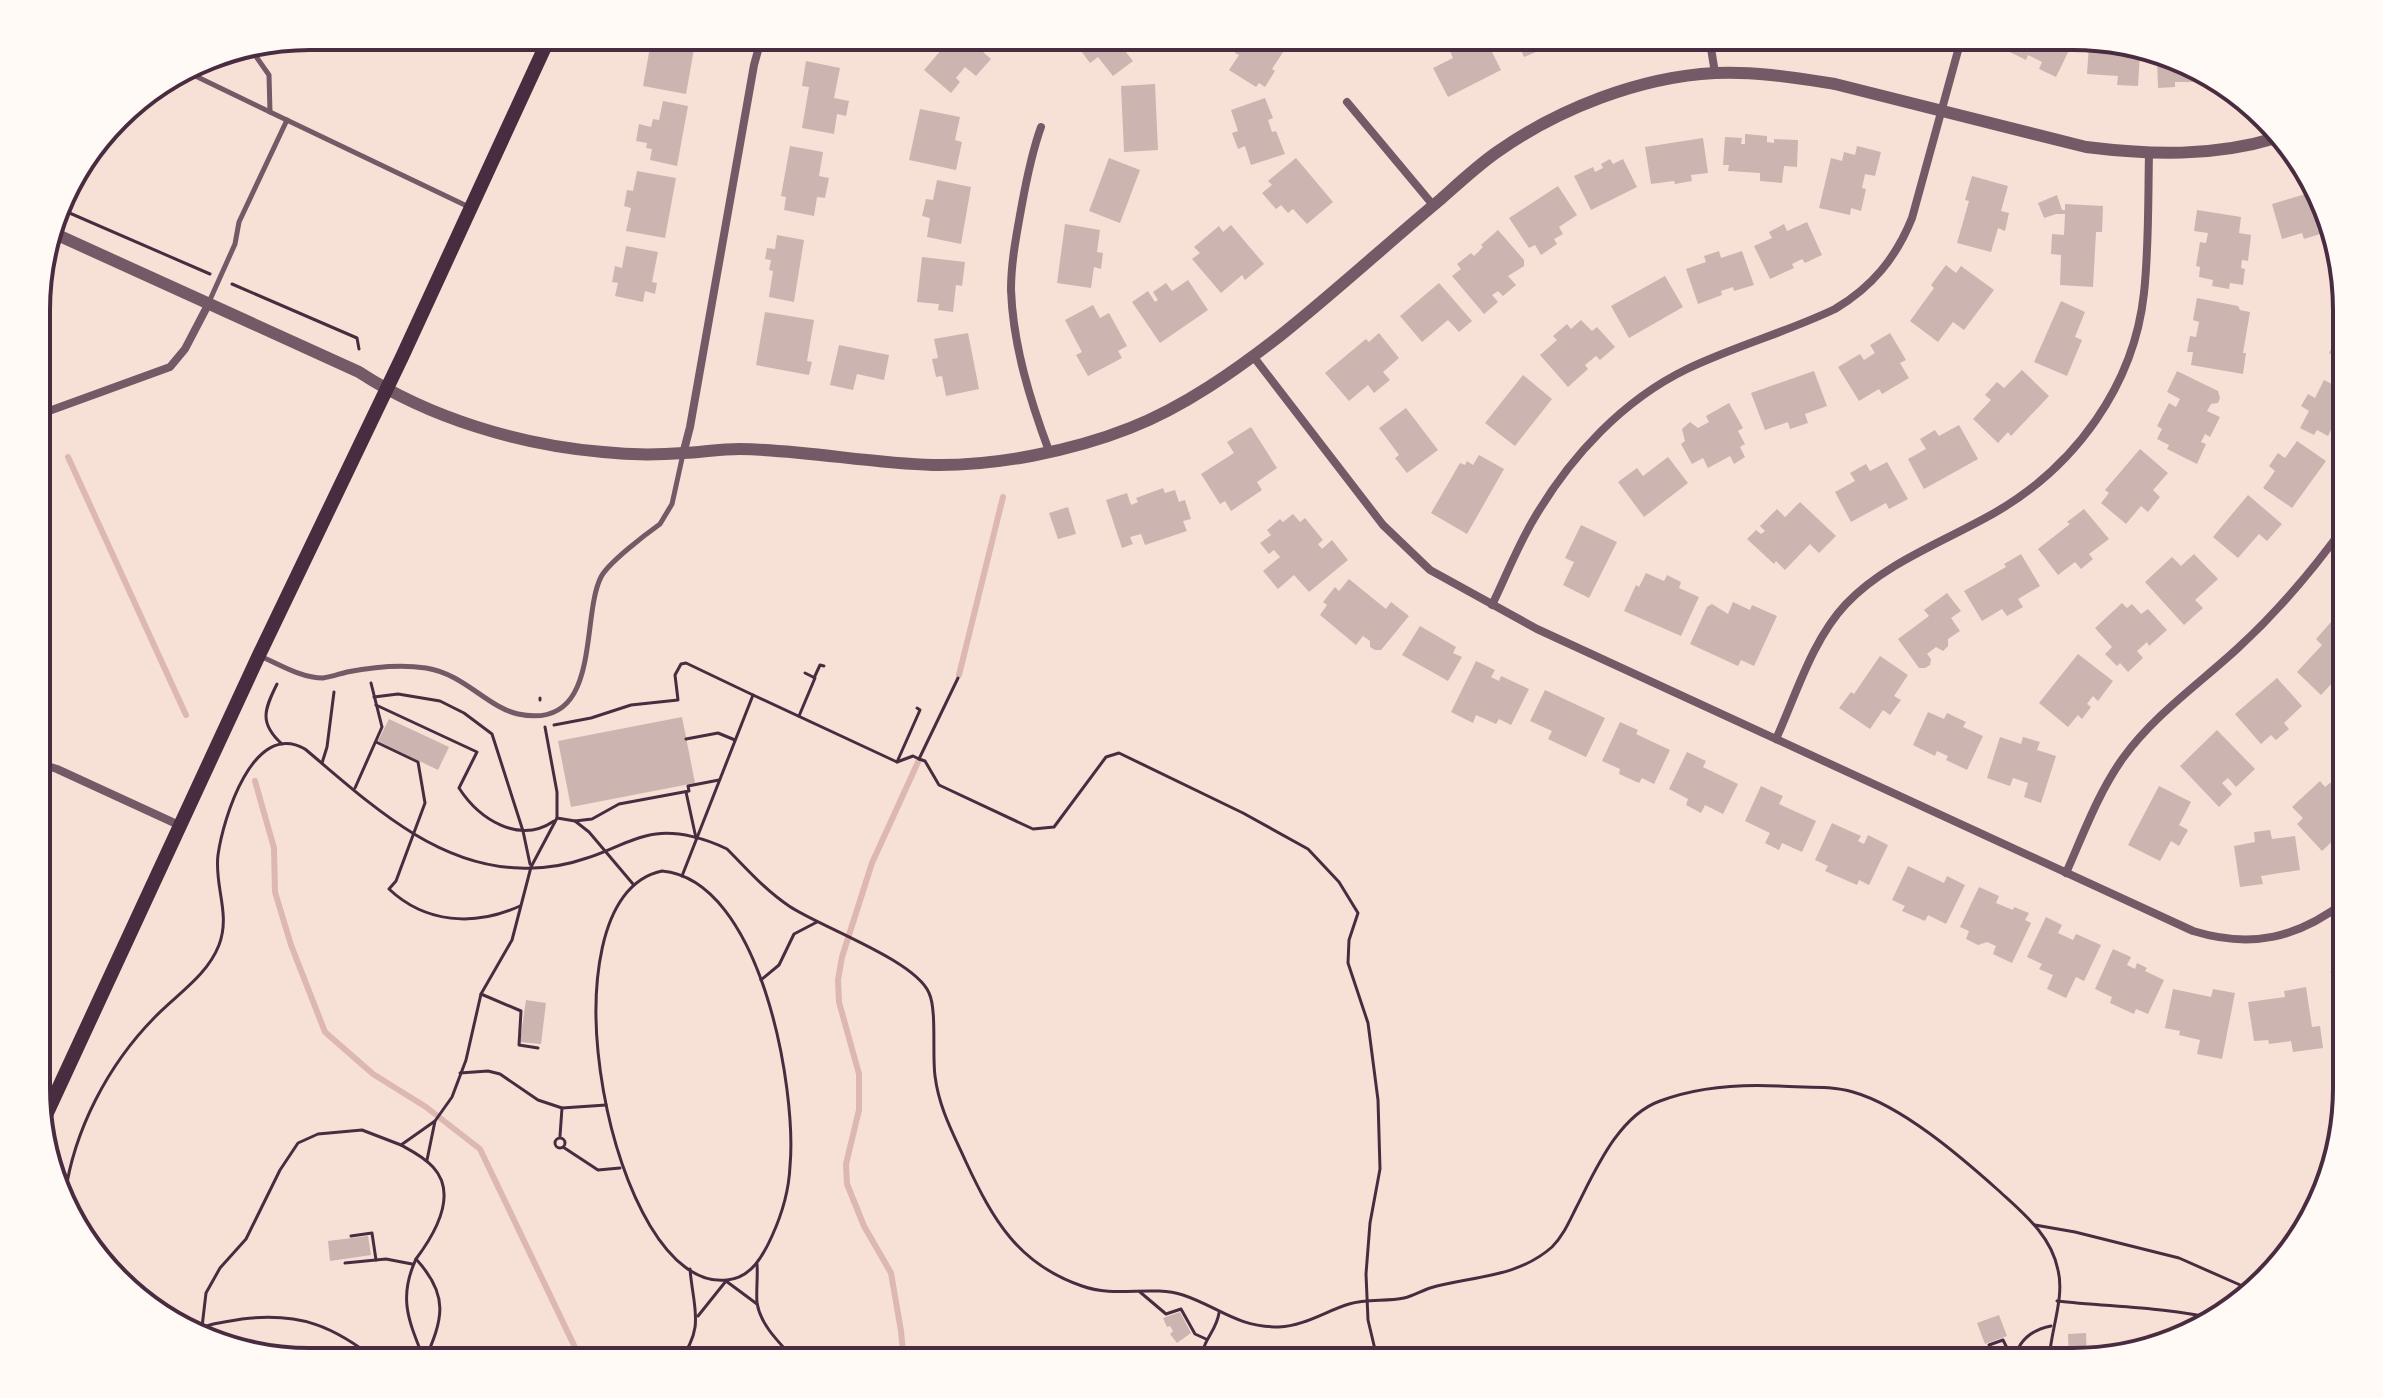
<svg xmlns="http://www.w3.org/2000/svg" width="2383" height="1398" font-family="'Open Sans',sans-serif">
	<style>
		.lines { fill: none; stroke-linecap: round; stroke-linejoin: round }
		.stream { stroke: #dcb8b0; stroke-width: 6 }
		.building { fill: #ccb4b1 }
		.path { stroke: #4a2c40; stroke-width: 3 }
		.service { stroke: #755966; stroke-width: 5 }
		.minor { stroke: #755966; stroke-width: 8 }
		.tertiary { stroke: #755966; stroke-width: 12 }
		.secondary { stroke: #4a2c40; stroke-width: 14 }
		.rim { fill: none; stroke: #4a2c40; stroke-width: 4 }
	</style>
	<rect width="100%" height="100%" fill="#f7e1d7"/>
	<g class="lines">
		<g class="stream">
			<path d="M68,457L186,715"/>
			<path d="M959,675L1003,497"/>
			<path d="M255,781L274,848L275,892L291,945L325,1032L373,1074L426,1107L480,1149L582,1362"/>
			<path d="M904,1362L901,1331L891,1273L864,1226L847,1184L846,1164L859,1110V1074L839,1002L838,980L842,957L872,863L918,762"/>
		</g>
	</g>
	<g class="building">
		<path d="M324,36H348L344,45Z"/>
		<path d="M652,36L696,38L686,94L643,86Z"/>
		<path d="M830,36H864L853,52Z"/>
		<path d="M942,36H965L991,59L976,76L965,67L956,78L960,82L951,93L924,70L942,49L936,43Z"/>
		<path d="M999,36H1020L1019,44L999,43Z"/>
		<path d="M1070,36H1113L1133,61L1113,76L1098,57L1090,63Z"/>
		<path d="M1252,36H1278L1289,43L1272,69L1275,71L1265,87L1259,83L1256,87L1229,70L1239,55L1235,53L1243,40L1247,43Z"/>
		<path d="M1400,36H1420L1417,43Z"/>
		<path d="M1515,36H1575L1524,57Z"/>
		<path d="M1878,36H1906L1903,45Z"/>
		<path d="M2013,36H2065L2074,40L2056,77L2039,69L2042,62L2028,55L2026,60L2006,50Z"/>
		<path d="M1486,40L1501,70L1448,97L1433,68L1453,58L1450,51L1465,43L1468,50Z"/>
		<path d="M2104,44L2140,54L2138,86L2117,85L2118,76L2087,74L2089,45Z"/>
		<path d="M2157,58L2208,72V82H2175V87L2158,88Z"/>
		<path d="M806,61L840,68L834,98L849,101L846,116L837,114L834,134L802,128L809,87L802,86Z"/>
		<path d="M1155,84L1158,150L1124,152L1121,86Z"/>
		<path d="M1265,98L1273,118L1268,120L1272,132L1276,131L1285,154L1251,165L1245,146L1238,149L1232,133L1238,131L1231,110Z"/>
		<path d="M663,101L688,106L677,166L650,160L652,149L646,148L647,143L636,141L639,124L651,127L653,119L659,120Z"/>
		<path d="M920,109L960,117L955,140L962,142L956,170L909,160Z"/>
		<path d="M1745,134L1767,136V142L1774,143V139L1798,140L1797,167L1784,166L1782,183L1760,181V173L1728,171L1729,165H1723L1725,137L1742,138L1741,144H1745Z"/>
		<path d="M1703,138L1708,173L1691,175L1692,181L1675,184L1674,181L1651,184L1645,147Z"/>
		<path d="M790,146L823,152L819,176L829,178L825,198L817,197L814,216L784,210L786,197L781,196Z"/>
		<path d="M1857,146L1881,152L1875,176L1865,174L1862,188L1866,189L1861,211L1851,208L1850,215L1819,208L1831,158L1842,161L1844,152L1855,155Z"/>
		<path d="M1109,158L1140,170L1120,223L1089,211Z"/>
		<path d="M1296,158L1333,202L1307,224L1293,209L1288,213L1281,205L1276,209L1262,193L1272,185L1268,181Z"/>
		<path d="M1610,159L1613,164L1623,159L1637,187L1591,210L1574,176L1593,167L1595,172L1603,168L1601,164Z"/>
		<path d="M637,171L676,178L665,238L626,231L631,208L624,206L627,190L633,191Z"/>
		<path d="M1972,176L2008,186L2001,211L2009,213L2005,231L1998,228L1991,252L1957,243L1969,201L1965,200Z"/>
		<path d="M937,180L971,187L961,244L927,237L930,218L922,216L926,199L933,200Z"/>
		<path d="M1558,186L1577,215L1559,227L1563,234L1554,239L1557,244L1541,255L1535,245L1529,248L1509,218Z"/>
		<path d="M2316,191L2326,225L2317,228L2320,234L2304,239L2302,233L2282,239L2272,204Z"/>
		<path d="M2057,195L2062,210H2065V204L2103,206L2102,232H2096L2093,287L2060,285L2061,255L2051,254L2052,234L2064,235L2065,214H2056L2044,218L2038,203Z"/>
		<path d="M2197,210L2241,217L2239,233L2251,235L2248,261L2242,260L2241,268L2245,269L2243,285L2230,283L2229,289L2212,286L2213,280L2199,277L2200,267L2196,266L2200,242L2206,243L2208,233L2194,231Z"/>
		<path d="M1807,222L1822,255L1805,263L1802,259L1792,264L1794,268L1770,279L1754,246L1772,238L1769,232L1784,224L1787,231Z"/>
		<path d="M1065,224L1100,230L1097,252L1103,253L1101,269L1094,267L1091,288L1057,283Z"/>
		<path d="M1231,225L1264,264L1245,280L1242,275L1221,293L1192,259L1200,253L1194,247L1219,226L1223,232Z"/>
		<path d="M1498,230L1524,260V266L1508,276L1516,285L1503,296L1498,291L1492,295L1498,302L1484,314L1452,276L1461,269L1457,264L1471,253L1474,256L1483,247L1481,245Z"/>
		<path d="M777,235L804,240L794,302L769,297L773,271L769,270L771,260L765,259L767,248L775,249Z"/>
		<path d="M626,246L658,252L652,282L657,283L655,294L645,291L643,302L615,296L618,283L612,282L615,266L622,268Z"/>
		<path d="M1719,251L1721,258L1742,251L1754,285L1734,291L1733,287L1721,291L1722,295L1698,304L1686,269L1706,262L1704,256Z"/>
		<path d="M922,257L965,262L962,286L956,285L953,312L938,310L939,304L917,302Z"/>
		<path d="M1946,265L1956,273L1961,266L1994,290L1964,330L1953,322L1938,342L1910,321L1934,288L1931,285Z"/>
		<path d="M1665,276L1683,307L1629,338L1611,306Z"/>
		<path d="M1188,280L1208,310L1160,343L1132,302L1148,291L1155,302L1158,300L1153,292L1166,283L1172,291Z"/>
		<path d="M1439,283L1472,321L1459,332L1448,320L1422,342L1400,316Z"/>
		<path d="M2197,298L2238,306L2240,310L2250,312L2243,353H2246L2243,374L2191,365L2193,352H2187L2190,336L2196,337L2199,322L2193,320Z"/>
		<path d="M2061,301L2085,312L2075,337L2082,340L2067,376L2034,362Z"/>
		<path d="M1093,305L1100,318L1109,313L1127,346L1118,351L1122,358L1088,376L1076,355L1082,352L1065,320Z"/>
		<path d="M2343,309L2346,311V377L2335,371L2341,359L2329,353L2338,336L2331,332Z"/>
		<path d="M765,312L814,320L807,361L812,362L809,375L756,365Z"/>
		<path d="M1581,320L1592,331L1597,327L1615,347L1600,360L1596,356L1585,365L1588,369L1568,387L1540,355L1557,340L1553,336L1567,324L1571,329Z"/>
		<path d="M968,333L979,389L946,396L942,376L936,377L932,359L938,358L934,339Z"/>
		<path d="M1379,333L1399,358L1383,372L1390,380L1374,393L1368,385L1349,401L1325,373L1366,339L1369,342Z"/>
		<path d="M1890,333L1906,360L1900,363L1909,378L1882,394L1879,389L1859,401L1838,367L1860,354L1864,360L1875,353L1870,345Z"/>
		<path d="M839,345L889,355L884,380L857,374L853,390L830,385Z"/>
		<path d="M2022,370L2049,396L2011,436L2008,432L1998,443L1973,419L1991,400L1985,395L1997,382L2004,388Z"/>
		<path d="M1814,371L1827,406L1805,414L1808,423L1790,429L1788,422L1765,430L1751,393Z"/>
		<path d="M2177,371L2218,391L2220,398L2218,403L2211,404L2207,411L2220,417L2210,437L2205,434L2201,442L2206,444L2197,464L2167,449L2169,445L2157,439L2162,429L2157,426L2169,403L2176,407L2180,399L2167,392Z"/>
		<path d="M1523,375L1552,399L1515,446L1485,423Z"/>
		<path d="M2324,380L2346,391V416L2340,412L2328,436L2317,430L2314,435L2300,428L2309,411L2301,406L2308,394L2315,398Z"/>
		<path d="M1729,403L1743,428L1738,431L1745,444L1740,447L1745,457L1734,464L1730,456L1708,468L1703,458L1692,464L1681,444L1685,441L1682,429L1690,422L1698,428L1709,422L1706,416Z"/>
		<path d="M1406,408L1438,450L1407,473L1395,458L1399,455L1379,428Z"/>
		<path d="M1959,425L1978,459L1924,489L1908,459L1926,449L1920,439L1935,430L1939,436Z"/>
		<path d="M1251,427L1277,468L1257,482L1262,490L1231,511L1225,501L1220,504L1201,474L1234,453L1227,442Z"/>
		<path d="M2297,441L2326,461L2292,508L2263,488L2275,471L2269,466L2278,453L2285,458Z"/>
		<path d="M2140,449L2168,473L2153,490L2160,497L2148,512L2141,506L2126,524L2101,503L2109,493L2105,490Z"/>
		<path d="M1479,455L1504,469L1467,534L1431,513L1460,463L1465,465L1467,461L1473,465Z"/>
		<path d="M1668,457L1688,483L1644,517L1618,482L1637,468L1643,476Z"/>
		<path d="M1887,462L1908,499L1889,509L1886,503L1851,522L1835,492L1855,481L1850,473L1866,464L1870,471Z"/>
		<path d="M1163,488L1165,493L1175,490L1179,502L1185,500L1191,519L1183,521L1187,531L1145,545L1141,534L1130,537L1133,544L1122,548L1106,500L1127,493L1131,505L1138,502L1136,498Z"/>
		<path d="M2248,495L2282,524L2267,541L2259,534L2238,558L2213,537Z"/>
		<path d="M1800,502L1836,536L1819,553L1810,544L1785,570L1776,561L1774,564L1747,539L1756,530L1761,534L1765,531L1760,526L1777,509L1785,517Z"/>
		<path d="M1068,507L1076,534L1058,539L1049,513Z"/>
		<path d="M2084,509L2109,539L2089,554L2093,559L2081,569L2075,562L2058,575L2038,549L2070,524L2067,522Z"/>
		<path d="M1293,514L1300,522L1305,518L1323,540L1318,544L1322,549L1332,540L1348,560L1309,592L1294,575L1278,589L1263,571L1280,557L1274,550L1269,554L1260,543L1271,535L1267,530L1280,519L1283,522Z"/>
		<path d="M1581,525L1617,542L1589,598L1563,585L1574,562L1565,558Z"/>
		<path d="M2021,554L2040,586L2018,599L2023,607L2007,616L2002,609L1982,621L1964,591L2006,567L2004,564Z"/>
		<path d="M2194,554L2218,579L2195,600L2203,608L2184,625L2145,582L2172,557L2181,566Z"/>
		<path d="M1646,573L1664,581L1667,575L1681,582L1679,588L1699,597L1681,636L1624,611L1636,585L1639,587Z"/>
		<path d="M1349,579L1386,609L1391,602L1409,616L1381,650H1375L1370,647V641L1363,636L1356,645L1320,615L1327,605L1323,602L1335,587L1339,591Z"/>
		<path d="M1947,593L1961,611L1951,618L1960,631L1948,639V646L1943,651L1936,647L1927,654L1931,659L1930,665L1925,668H1919L1898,639L1929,616L1924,610Z"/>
		<path d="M1733,602L1750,610L1752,605L1777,616L1754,666L1741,660L1738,666L1690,644L1707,607L1712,604L1728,614Z"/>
		<path d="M2122,603L2127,608L2132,604L2141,614L2148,609L2167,630L2149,646L2147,642L2137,651L2143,658L2128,672L2120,663L2117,666L2105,654L2112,647L2095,628Z"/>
		<path d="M2331,622L2346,636V680L2341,687L2334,681L2321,695L2297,672L2322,645L2316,639Z"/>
		<path d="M1420,626L1456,647L1453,653L1462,657L1448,681L1402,655Z"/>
		<path d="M2078,654L2113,681L2098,701L2093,696L2087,704L2091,707L2082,719L2078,715L2068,727L2039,703Z"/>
		<path d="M1880,656L1908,675L1894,696L1901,700L1890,715L1883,710L1870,729L1839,708L1851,692L1854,694Z"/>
		<path d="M1476,661L1495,670L1491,677L1499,681L1501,676L1529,689L1511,725L1499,719L1496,724L1476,715L1473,723L1451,712Z"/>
		<path d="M2277,678L2302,706L2284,723L2289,729L2276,740L2271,735L2261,744L2235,714Z"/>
		<path d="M1545,690L1605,718L1586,757L1548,739L1552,731L1530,721Z"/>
		<path d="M1928,712L1944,719L1947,713L1966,722L1963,727L1983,736L1967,770L1946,760L1948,756L1937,751L1935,756L1913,745Z"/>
		<path d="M682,717L695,783L571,807L558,741Z"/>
		<path d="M389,719L449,747L438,770L378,741Z"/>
		<path d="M1620,722L1638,730L1636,734L1670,750L1654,784L1642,778L1639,783L1619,774L1620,769L1602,761Z"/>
		<path d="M2217,730L2255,769L2236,787L2228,778L2222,783L2232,794L2219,807L2180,766Z"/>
		<path d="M2000,737L2021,744L2023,737L2040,742L2037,750L2056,756L2041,803L2024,797L2028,783L2013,778L2010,786L1987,778Z"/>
		<path d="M1687,752L1706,761L1703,767L1738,784L1723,814L1705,805L1701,813L1686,805L1688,799L1669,789Z"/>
		<path d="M2335,779L2346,791V821L2343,818L2332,827L2339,835L2322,851L2297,824L2303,818L2292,807L2320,781L2325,787Z"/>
		<path d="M1761,786L1783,796L1779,804L1816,821L1802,852L1782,843L1779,850L1765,843L1770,833L1745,821Z"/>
		<path d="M2159,786L2191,802L2179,825L2188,830L2179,846L2171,841L2160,861L2128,845Z"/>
		<path d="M1832,823L1861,836L1858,841L1864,844L1868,835L1888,845L1869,885L1859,880L1857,885L1825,871L1828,866L1815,860Z"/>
		<path d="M2270,830L2272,839L2295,836L2300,870L2261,876L2263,884L2240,887L2234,846L2255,842L2254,832Z"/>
		<path d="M1908,866L1944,883L1947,876L1965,885L1946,924L1928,915L1925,921L1902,911L1905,906L1892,900Z"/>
		<path d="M1979,887L1999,896L1996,903L2013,910L2014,907L2029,913L2025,920L2031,923L2012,963L1993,954L1996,946L1987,942L1978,945L1966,939L1969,931L1960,927Z"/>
		<path d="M2046,917L2062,925L2058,933L2073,940L2076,934L2101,945L2084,981L2076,977L2066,998L2047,989L2053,975L2039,969L2042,964L2027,957Z"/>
		<path d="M2113,949L2131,957L2127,965L2135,969L2137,963L2147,968L2145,971L2164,980L2148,1014L2136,1009L2134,1014L2110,1003L2112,997L2095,989Z"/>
		<path d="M2346,958V1010L2337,998L2346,990L2330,972Z"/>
		<path d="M2306,987L2312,1027L2320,1026L2323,1048L2293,1052L2291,1041L2269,1044L2268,1040L2254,1041L2248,1002L2285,997L2284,991Z"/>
		<path d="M2173,989L2211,997L2213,989L2235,993L2222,1059L2197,1054L2200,1040L2179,1035L2180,1031L2165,1028Z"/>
		<path d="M526,1000L546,1003L541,1044L520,1042Z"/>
		<path d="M368,1236L371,1255L330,1261L328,1241Z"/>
		<path d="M1180,1312L1191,1333L1177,1343L1170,1334L1173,1331L1170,1326L1167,1327L1163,1318Z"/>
		<path d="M1999,1315L2007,1336L1985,1344L1977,1323Z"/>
		<path d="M2086,1333L2087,1361H2069L2068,1334Z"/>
	</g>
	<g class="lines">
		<g class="path">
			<path d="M58,208L210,274"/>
			<path d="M232,284L357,338L359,349"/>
			<path d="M814,678L820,665L824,666"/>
			<path d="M277,684C264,710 259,723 282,744"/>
			<path d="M374,697L398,694L440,701L464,713L492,734L523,831L530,864"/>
			<path d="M540,698V700"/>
			<path d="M376,705L477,752L459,788C479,819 519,845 554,821"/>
			<path d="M799,716L815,678L805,673"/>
			<path d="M554,725L591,718L631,705L678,700L675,675L681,664L686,663L753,695"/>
			<path d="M545,727L557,792V818L575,821L589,832L633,884"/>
			<path d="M686,739L718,733L735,740"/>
			<path d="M376,742L418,762L425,803L396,881L389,889C425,923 474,927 520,906"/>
			<path d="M919,759L925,761L939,785L1033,829L1054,827L1106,757L1119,753L1243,813L1308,849L1339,882L1358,913L1349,940L1348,963L1368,1023L1378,1100L1380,1169L1370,1223L1366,1274L1368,1320L1378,1362"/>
			<path d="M897,762L920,710L917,708"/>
			<path d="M322,763L327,747L334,692"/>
			<path d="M355,788L382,727L371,683"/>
			<path d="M686,792L696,838"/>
			<path d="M575,821L592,819L619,804L689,791L688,786L719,780"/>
			<path d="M662,871C761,880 797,1089 790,1166C789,1190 782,1214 772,1236C763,1256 751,1278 727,1280C611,1294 535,897 662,871Z"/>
			<path d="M682,876L753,695L897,762L913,756L919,759L958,678"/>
			<path d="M761,980L779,965L794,934L817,922"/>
			<path d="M481,994L521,1011L519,1045L538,1048"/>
			<path d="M460,1073L488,1071L500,1074L538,1100L562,1108L606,1105"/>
			<path d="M560,1136L562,1108"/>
			<circle cx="560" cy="1143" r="5"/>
			<path d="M563,1147L598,1170L620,1168"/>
			<path d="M427,1160L435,1121"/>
			<path d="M65,1195C74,1130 108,1065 154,1018C176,995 207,976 219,945C231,914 214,886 218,855C223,819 253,719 305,749C367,801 434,866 520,868C542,869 567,865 587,858C610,851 632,837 656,834C679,831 707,839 727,849C747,869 765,890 789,906C820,927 915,960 929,993C937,1010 932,1054 935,1076C939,1108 953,1133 966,1162C993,1220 1018,1264 1082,1286C1115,1298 1151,1285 1183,1295C1219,1307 1236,1327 1279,1327C1304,1326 1326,1311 1349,1304C1367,1298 1386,1302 1404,1298C1413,1296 1421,1291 1430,1288C1472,1276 1517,1278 1552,1247C1563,1236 1569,1222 1576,1208C1595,1171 1618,1116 1660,1101C1697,1087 1739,1084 1779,1086C1803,1088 1829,1085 1853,1092C1902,1106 1960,1156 1998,1190C2023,1213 2051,1235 2058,1270C2065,1298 2050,1332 2049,1361"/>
			<path d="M2035,1225L2075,1232L2179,1258L2247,1288"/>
			<path d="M351,1236L372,1233L376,1260"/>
			<path d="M416,1259C397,1300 410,1323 425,1362"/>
			<path d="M345,1263L386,1259L412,1264"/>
			<path d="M757,1264C758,1277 756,1290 757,1303C761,1327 782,1345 797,1362"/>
			<path d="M1140,1292L1166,1314L1181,1309L1195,1334L1206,1339"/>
			<path d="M2057,1301C2111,1307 2164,1307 2216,1319"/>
			<path d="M698,1316L726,1281L757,1304"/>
			<path d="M202,1327L206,1293L220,1268L246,1239L280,1170L298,1143L318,1134L362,1130L401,1145"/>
			<path d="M194,1331C209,1323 225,1322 242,1319C300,1312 334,1326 379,1362"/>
			<path d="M1989,1345L2003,1340L2009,1352L2015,1355"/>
			<path d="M1378,1358L1406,1362"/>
			<path d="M2014,1361C2018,1341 2031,1330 2051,1326"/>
			<path d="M424,1362C443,1319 450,1296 416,1259C434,1235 459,1195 433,1167C424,1157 412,1151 401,1145L435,1121L452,1097L466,1060L481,994L512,940L531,867L557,818"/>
			<path d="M678,1362C706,1329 693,1307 690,1269"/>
			<path d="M1202,1362C1201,1340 1216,1333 1219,1313"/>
			<path d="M1428,1362L1453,1359"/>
		</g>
		<g class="service">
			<path d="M250,48L269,75L270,112L469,207"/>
			<path d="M183,70L270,112"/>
			<path d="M209,302L235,244L239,222L287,120"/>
			<path d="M260,656C279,664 301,678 323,678C331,677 339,674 347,672C373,667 399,664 426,668C464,674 487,707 518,714C603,732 580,618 601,577C608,563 646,534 660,524L672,504L683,454"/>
		</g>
		<g class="minor">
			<path d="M1709,36L1715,73"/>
			<path d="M1347,102L1433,205"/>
			<path d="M1041,127C1032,152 1027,177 1022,204C1017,232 1011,261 1011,290C1013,345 1030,400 1049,451"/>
			<path d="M1253,356L1383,525L1430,570L1537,629L2193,931C2252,949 2298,938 2346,901"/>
			<path d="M38,415L170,367L185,349L209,303"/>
			<path d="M683,454L690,427L754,65L762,36"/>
			<path d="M1492,605C1506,576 1518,545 1535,517C1571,456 1623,400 1687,369C1735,346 1787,332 1835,309C1872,287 1896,258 1912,218L1962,36"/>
			<path d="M1776,739C1796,695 1812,640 1846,604C1886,562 1946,541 1996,512C2075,466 2134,386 2144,293C2149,247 2148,200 2149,153"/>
			<path d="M38,763L57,769L181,826"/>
			<path d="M2066,873C2083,835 2098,793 2123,758C2154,715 2199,684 2238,648C2279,610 2314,569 2346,524"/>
		</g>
		<path class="tertiary" d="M51,232L359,372C429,418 520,445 603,452C629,455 658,455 684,453C702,452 721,449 740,449C805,450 868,463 933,465C996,466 1072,451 1130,428C1184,407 1236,370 1281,335C1336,291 1387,244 1441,199C1459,183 1477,166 1497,152C1558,109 1639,77 1715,73C1755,71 1796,78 1835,84L2086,147C2151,155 2213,157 2276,138"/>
		<path class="secondary" d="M40,1128L259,655L402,357L550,36"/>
	</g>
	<path d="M0 0H2383V1398H0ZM310 50H2073A260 260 0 0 1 2333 310V1088A260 260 0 0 1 2073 1348H310A260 260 0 0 1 50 1088V310A260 260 0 0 1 310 50Z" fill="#fffaf5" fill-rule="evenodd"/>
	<path class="rim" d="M310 50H2073A260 260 0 0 1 2333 310V1088A260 260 0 0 1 2073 1348H310A260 260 0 0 1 50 1088V310A260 260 0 0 1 310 50Z"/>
</svg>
